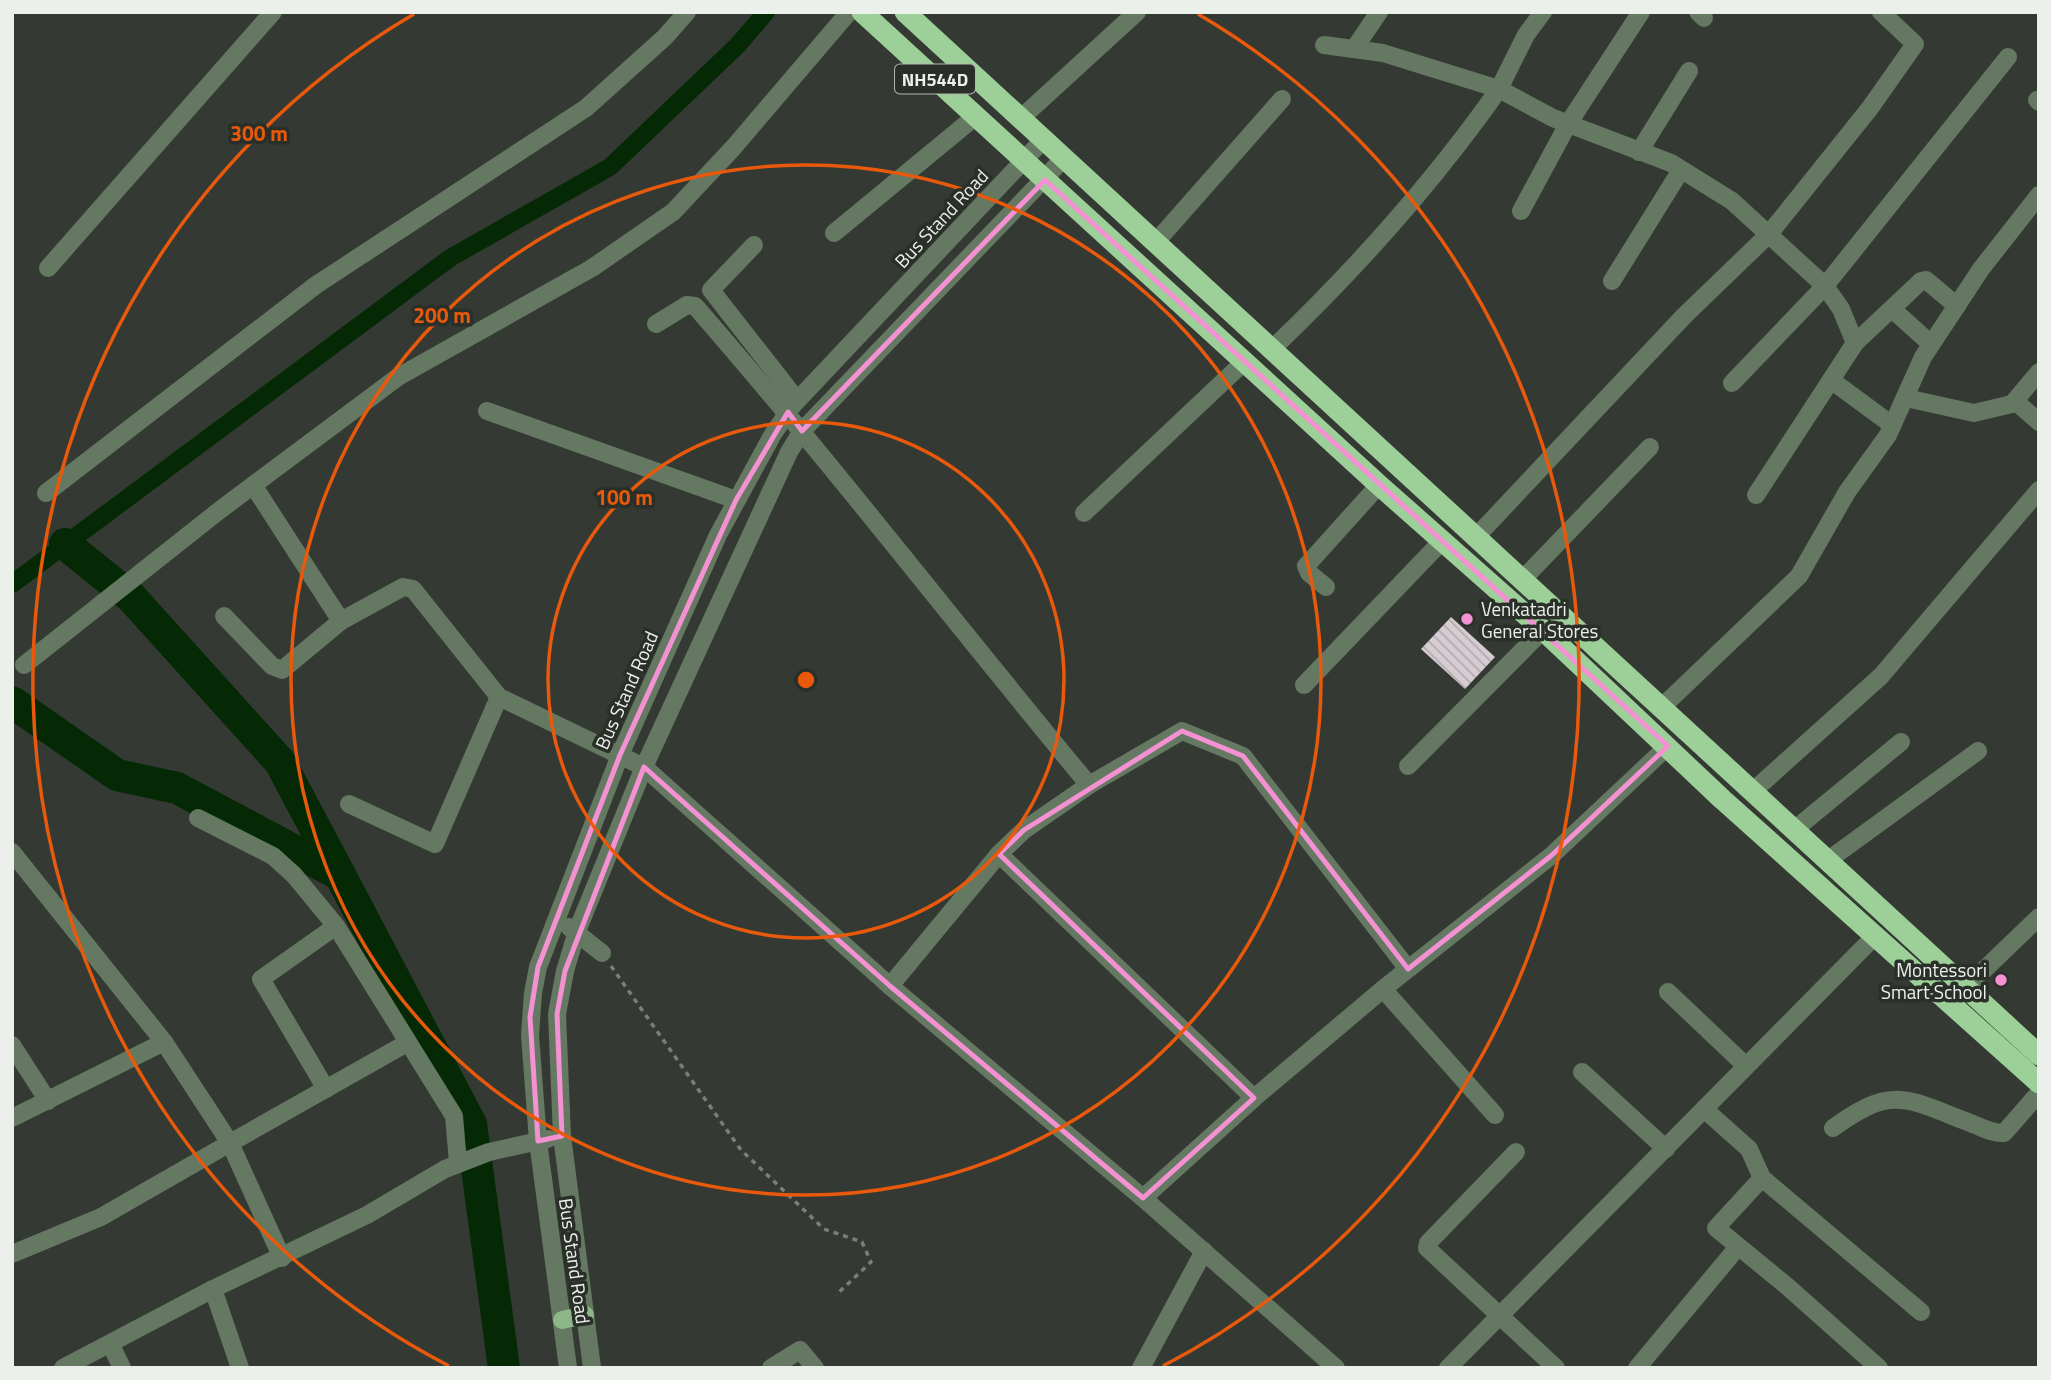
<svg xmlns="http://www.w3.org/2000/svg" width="2051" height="1380" font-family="'Titillium Web',sans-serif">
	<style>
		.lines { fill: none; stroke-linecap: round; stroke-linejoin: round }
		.canal { stroke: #062905; stroke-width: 18 }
		.river { stroke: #062905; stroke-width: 32 }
		.building { fill: url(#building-back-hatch) }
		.path { stroke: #797e78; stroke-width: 3.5; stroke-dasharray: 5 5; stroke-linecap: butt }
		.minor { stroke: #647862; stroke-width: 18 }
		.major { stroke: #8db689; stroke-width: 18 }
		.highway { stroke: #9dcf98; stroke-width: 21 }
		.marked { fill: none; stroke: #f491d3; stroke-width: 5; stroke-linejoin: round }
		.ring { fill: none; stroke: #e8590c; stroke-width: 3.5 }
		.poi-dot { fill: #f491d3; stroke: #2a3029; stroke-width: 2.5 }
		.labels { text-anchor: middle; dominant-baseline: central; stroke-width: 7; stroke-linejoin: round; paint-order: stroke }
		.shield { fill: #2a3029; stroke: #b2b6b1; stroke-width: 2 }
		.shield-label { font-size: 18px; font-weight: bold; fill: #ecf0eb }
		.street-label { font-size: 19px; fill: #ecf0eb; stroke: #2a3029 }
		.poi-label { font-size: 19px; fill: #ecf0eb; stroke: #2a3029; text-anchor: start }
		.centre { fill: #e8590c; stroke: #2a3029; stroke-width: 3.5 }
		.ring-label { font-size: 21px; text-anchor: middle; font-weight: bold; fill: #e8590c; stroke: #2a3029; stroke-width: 7; stroke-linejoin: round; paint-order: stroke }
	</style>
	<defs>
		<pattern id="building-back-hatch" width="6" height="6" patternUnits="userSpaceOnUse" patternTransform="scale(1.75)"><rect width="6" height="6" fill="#d6ccd2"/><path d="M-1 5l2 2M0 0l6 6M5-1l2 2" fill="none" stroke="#b2abaf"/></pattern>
	</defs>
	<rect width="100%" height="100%" fill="#343a33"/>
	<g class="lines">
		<path class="canal" d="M12,584L450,258L610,167L738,45L766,12"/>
		<g class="river">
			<path d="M65,544L132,598L280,762L340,875"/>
			<path d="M12,702L117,775L177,788L340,875L471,1124L504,1368"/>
		</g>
	</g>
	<path class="building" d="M1451,617L1495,657L1465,689L1421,649Z"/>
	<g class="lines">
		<path class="path" d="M611,966L741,1150L824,1229L862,1242L871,1262L836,1295"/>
		<g class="minor">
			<path d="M1698,12L1704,18"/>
			<path d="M1324,45L1383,53L1499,89L1526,35L1543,12"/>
			<path d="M1354,49L1379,12"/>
			<path d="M2037,100L2039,102"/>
			<path d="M1020,119L1137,12"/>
			<path d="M1639,152L1689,71"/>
			<path d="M1521,211L1568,124L1641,12"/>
			<path d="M834,233L976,116"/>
			<path d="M1155,243L1282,99"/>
			<path d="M754,245L711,290L797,400"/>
			<path d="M48,268L273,12"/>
			<path d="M1612,281L1681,170"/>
			<path d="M1892,309L1931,344"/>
			<path d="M1271,350C1355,270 1432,184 1499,89L1553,118L1671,163L1732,201L1825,286L1841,309L1855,343L1921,281L1926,280L1957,306"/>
			<path d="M1831,380L1892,425"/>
			<path d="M1732,383L1825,286L2008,57"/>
			<path d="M1906,398L1974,413L2012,404L2039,372"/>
			<path d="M2015,401L2039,422"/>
			<path d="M487,411L736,500"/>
			<path d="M253,485L341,621"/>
			<path d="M46,493L316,285L586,108L665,37L687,12"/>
			<path d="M1756,495L1855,343"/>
			<path d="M1084,513L1244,362"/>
			<path d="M1475,538L1684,316L1769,234L1870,108L1915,44L1881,12"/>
			<path d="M1522,580L1650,447"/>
			<path d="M1326,587L1309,573L1306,566L1379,485"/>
			<path d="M224,616L272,666L282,670L341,621L403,587L413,589L499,697L644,767L890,986L999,854L1024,830L1089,785C957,626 831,462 695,306L687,305L656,324"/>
			<path d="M24,665L220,510L398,377L592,268L673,212L733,148L849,12"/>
			<path d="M1304,685L1442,541"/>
			<path d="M1661,708L1799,576L1847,492L1888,435L1923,357L1981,269L2039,195"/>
			<path d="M1408,766L1543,630"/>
			<path d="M1089,785L1182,731L1243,756L1408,969"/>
			<path d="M1752,792L1881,676L2039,490"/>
			<path d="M349,804L435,844L499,697"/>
			<path d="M198,818L273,856L294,875L336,926L454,1116L458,1163"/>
			<path d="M1794,830L1901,742"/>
			<path d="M12,852L164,1042L230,1143L101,1217L12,1254"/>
			<path d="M999,854L1254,1098"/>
			<path d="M1827,861L1978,751"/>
			<path d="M569,927L602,953"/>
			<path d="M890,986L1143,1198L1336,1368"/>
			<path d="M1965,988L2039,917"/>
			<path d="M1383,989L1495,1115"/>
			<path d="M1668,992L1746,1066"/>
			<path d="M12,1045L48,1101"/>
			<path d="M1582,1072L1666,1149"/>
			<path d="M326,1089L261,979L336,926"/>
			<path d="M1704,1109L1749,1149L1762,1178L1921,1312"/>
			<path d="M12,1118L164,1042"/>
			<path d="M1833,1128C1892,1085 1905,1098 1968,1122C1979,1126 1992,1134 2004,1133L2039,1093"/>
			<path d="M1516,1152L1428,1243L1427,1248L1556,1368"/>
			<path d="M1762,1178L1716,1228L1788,1287L1879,1368"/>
			<path d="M1143,1198L1254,1098L1383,989L1552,855L1668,746"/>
			<path d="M282,1258L230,1143L407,1043"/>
			<path d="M213,1289L240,1368"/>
			<path d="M111,1345L122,1368"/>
			<path d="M63,1368L213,1289L367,1215L445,1169L489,1152L548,1139"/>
			<path d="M568,1368L538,1141L530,1035L533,993L538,967L620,755L718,535L773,434L793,405L1043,140"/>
			<path d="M592,1368L562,1136L557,1014L565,971L577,931L644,767L789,452L802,431L1063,159"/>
			<path d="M771,1368L800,1350L815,1368"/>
			<path d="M1141,1368L1204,1251"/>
			<path d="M1448,1368L1876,935"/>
			<path d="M1637,1368L1737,1248"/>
		</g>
		<path class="major" d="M562,1320L585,1315"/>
		<g class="highway">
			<path d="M862,12L1379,485L1543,630L1722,799L2039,1083"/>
			<path d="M905,12L2039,1055"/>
		</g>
	</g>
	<path class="marked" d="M1045,180L1668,746L1552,855L1408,969L1243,756L1182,731L1024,830L999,854L1254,1098L1143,1198L890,986L644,767L565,971L557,1014L562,1136L538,1141L530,1017L538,967L620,755L736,500L788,412L802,431Z"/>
	<g class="ring">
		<circle cx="806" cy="680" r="258"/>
		<circle cx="806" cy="680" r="515"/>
		<path d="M449 1366A773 773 0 0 1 414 14M1198 14A773 773 0 0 1 1163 1366"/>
	</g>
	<g class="poi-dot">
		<circle cx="1467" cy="619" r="7"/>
		<circle cx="2001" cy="980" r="7"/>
	</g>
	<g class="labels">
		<rect class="shield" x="895" y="64.5" width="80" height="29" rx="5"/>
		<g class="shield-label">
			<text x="935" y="79">NH544D</text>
		</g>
		<g class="street-label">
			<text transform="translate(941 218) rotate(-47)">Bus Stand Road</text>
			<text transform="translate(626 690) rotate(-66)">Bus Stand Road</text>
			<text transform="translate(575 1261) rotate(82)">Bus Stand Road</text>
		</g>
		<g class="poi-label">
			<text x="1481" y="608">Venkatadri<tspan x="1481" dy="22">General Stores</tspan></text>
			<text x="1987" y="969" text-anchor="end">Montessori<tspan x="1987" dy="22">Smart School</tspan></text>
		</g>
	</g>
	<circle cx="806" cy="680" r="10" class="centre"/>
	<g class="ring-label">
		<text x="259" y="141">300 m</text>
		<text x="442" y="323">200 m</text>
		<text x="624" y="505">100 m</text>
	</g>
	<rect width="2051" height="1380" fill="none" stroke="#ecf0eb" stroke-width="28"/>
</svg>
